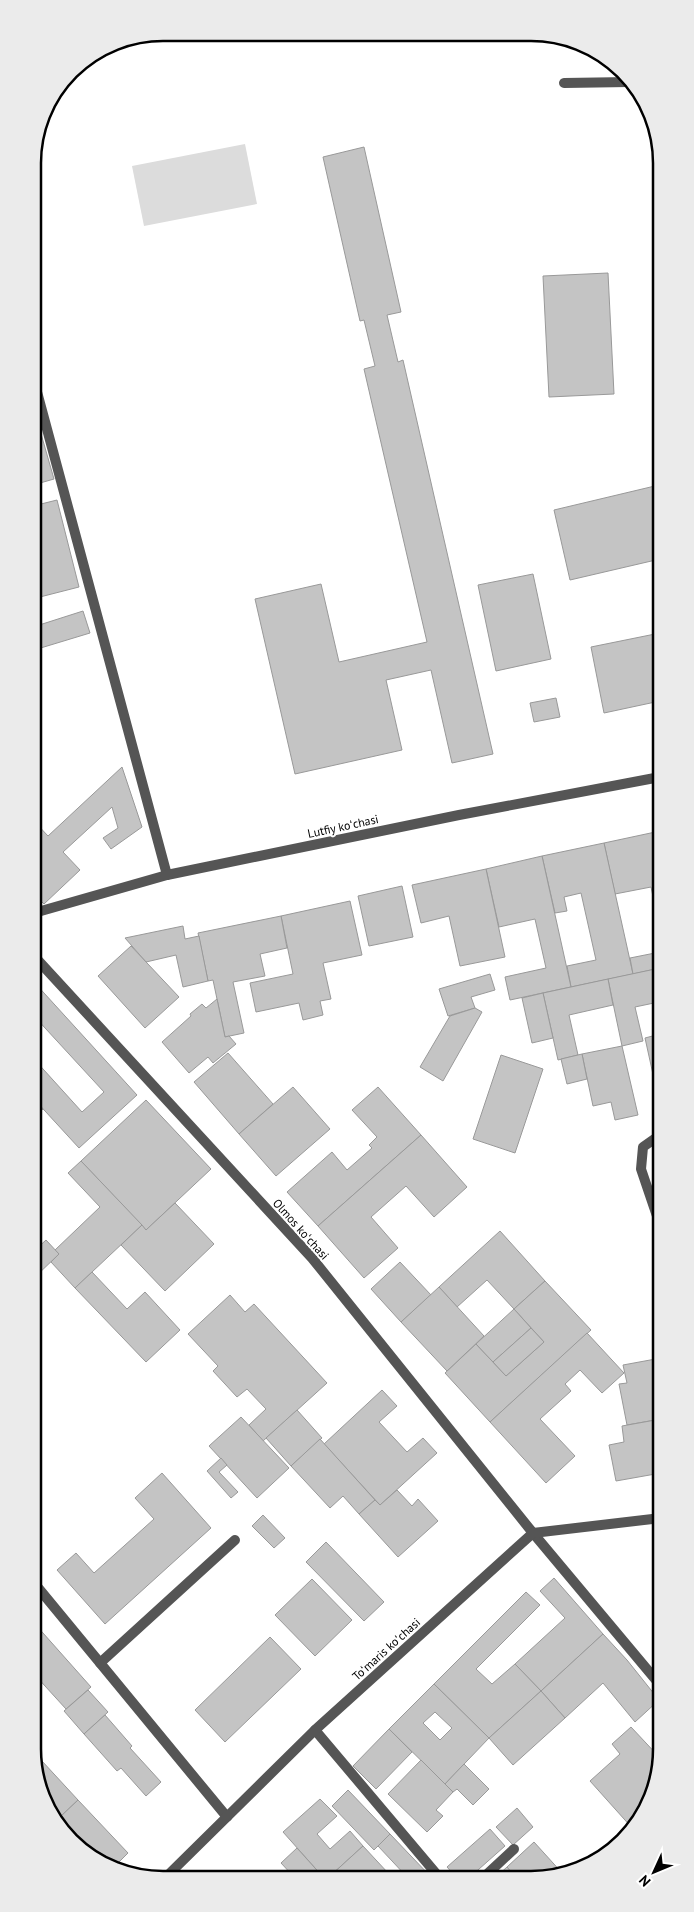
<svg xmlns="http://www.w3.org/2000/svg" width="694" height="1912" font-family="'PT Sans',sans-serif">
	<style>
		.green { fill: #dcdcdc }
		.building { fill: #c4c4c4; stroke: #999; fill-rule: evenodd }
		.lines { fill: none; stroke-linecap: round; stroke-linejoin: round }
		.lane { stroke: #555; stroke-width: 10 }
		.street { stroke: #555; stroke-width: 10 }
		.labels { text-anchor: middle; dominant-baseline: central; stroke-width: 4; stroke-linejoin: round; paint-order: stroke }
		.street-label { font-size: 12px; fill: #000; stroke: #fff }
		.rim { fill: none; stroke: #000; stroke-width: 2.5 }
	</style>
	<rect width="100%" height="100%" fill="#fff"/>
	<path class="green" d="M245,144L257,204L144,226L132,166Z"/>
	<g class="building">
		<path d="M364,147L401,312L387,315L398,362L403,360L493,754L452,763L431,670L386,680L402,750L295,774L255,599L321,584L339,662L427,642L364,369L375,366L364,320L360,321L323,157Z"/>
		<path d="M608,273L614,394L549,397L543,276Z"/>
		<path d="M33,406L54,479L33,485Z"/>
		<path d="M659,485L660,559L570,580L554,510Z"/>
		<path d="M57,500L79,587L36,598L33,588V506Z"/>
		<path d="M533,574L551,659L496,671L478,585Z"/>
		<path d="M83,611L90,633L34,650L33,627Z"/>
		<path d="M660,633V701L604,713L591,647Z"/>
		<path d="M556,698L560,717L534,722L530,703Z"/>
		<path d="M122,767L142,827L111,849L103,838L118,828L112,807L63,852L80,870L44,904L34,894V821L48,836Z"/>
		<path d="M660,831V930L651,887L615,894L604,843Z"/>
		<path d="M604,843L633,974L571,987L567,966L596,960L581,893L564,897L567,911L555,913L542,856Z"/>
		<path d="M542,856L571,987L510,1000L505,977L546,968L535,919L499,927L486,869Z"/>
		<path d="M486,869L505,957L460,966L449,916L421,923L412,885Z"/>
		<path d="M402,886L413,937L369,946L358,896Z"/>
		<path d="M350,901L362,955L323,963L331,999L320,1001L323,1015L303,1020L299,1003L256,1012L250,983L293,974L281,916Z"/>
		<path d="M281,916L287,948L260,954L265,976L233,982L244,1033L225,1037L213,980L208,981L198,933Z"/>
		<path d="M183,926L185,939L199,936L208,981L183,987L176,955L146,962L125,938Z"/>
		<path d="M131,946L179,997L145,1028L98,976Z"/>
		<path d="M660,952V968L633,974L630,958Z"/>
		<path d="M660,968V1029L654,1003L635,1007L643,1041L622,1046L608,979Z"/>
		<path d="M490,974L495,990L471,997L475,1008L448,1016L439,989Z"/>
		<path d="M608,979L613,1005L569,1015L578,1055L558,1060L543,993Z"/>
		<path d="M34,982L137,1095L79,1148L34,1099V1059L82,1112L104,1092L34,1016Z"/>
		<path d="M543,993L553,1038L532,1043L522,998Z"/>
		<path d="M217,999L225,1037L229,1036L236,1044L213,1063L208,1057L189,1073L162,1042L191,1016L190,1014L202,1004L206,1008Z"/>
		<path d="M475,1008L482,1012L443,1081L420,1067L450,1016Z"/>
		<path d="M660,1034V1087L656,1088L645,1038Z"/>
		<path d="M622,1046L638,1115L615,1120L611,1102L593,1106L582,1054Z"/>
		<path d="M228,1053L273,1104L239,1134L194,1082Z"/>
		<path d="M582,1054L587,1079L567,1084L561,1059Z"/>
		<path d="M501,1055L543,1069L515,1153L473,1139Z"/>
		<path d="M293,1087L330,1129L276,1176L239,1134Z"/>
		<path d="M378,1087L421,1135L318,1226L287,1192L332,1152L347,1170L372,1148L369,1145L377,1137L352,1110Z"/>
		<path d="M34,1099L43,1109L34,1117Z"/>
		<path d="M146,1100L211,1169L146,1230L81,1161Z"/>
		<path d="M421,1135L467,1187L434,1217L406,1186L371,1217L398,1248L364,1278L318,1226Z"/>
		<path d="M81,1161L142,1225L75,1288L51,1262L59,1254L55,1250L100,1207L68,1173Z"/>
		<path d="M175,1203L214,1244L165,1291L121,1245L142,1225L146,1230Z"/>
		<path d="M500,1231L545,1281L514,1309L487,1280L457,1307L439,1287Z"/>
		<path d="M46,1240L59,1254L34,1278V1251Z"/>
		<path d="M400,1262L431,1295L401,1322L371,1289Z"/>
		<path d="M92,1272L127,1309L145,1292L180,1330L146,1362L75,1288Z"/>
		<path d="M545,1281L591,1330L490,1422L445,1373L476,1344L506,1376L544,1342L514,1309Z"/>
		<path d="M439,1287L484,1336L447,1371L401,1322Z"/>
		<path d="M230,1295L245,1312L254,1304L327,1383L263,1441L249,1425L266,1409L247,1389L237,1397L213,1371L218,1366L188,1334Z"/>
		<path d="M514,1309L531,1328L493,1362L476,1344Z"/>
		<path d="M531,1328L544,1342L506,1376L493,1362Z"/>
		<path d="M587,1333L624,1373L602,1393L580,1370L565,1384L571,1391L540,1419L575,1456L546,1483L490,1422Z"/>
		<path d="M661,1358V1419L627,1425L619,1384L627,1383L623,1365Z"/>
		<path d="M382,1390L397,1406L379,1422L407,1452L423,1438L437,1453L380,1505L324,1444Z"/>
		<path d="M297,1410L322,1438L291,1466L266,1438Z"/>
		<path d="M241,1417L289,1468L257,1498L209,1446Z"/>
		<path d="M661,1419V1473L616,1481L609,1445L624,1442L622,1426Z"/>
		<path d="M320,1439L375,1500L359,1514L343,1496L330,1508L291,1466Z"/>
		<path d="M221,1458L227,1465L219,1472L238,1492L231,1498L207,1471Z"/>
		<path d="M162,1473L211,1528L105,1624L57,1570L76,1553L94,1573L154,1519L135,1498Z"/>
		<path d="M397,1490L412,1506L418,1499L438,1521L398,1557L359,1514L375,1500L380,1505Z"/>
		<path d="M263,1515L285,1538L274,1548L252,1526Z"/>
		<path d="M326,1542L384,1602L364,1621L306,1562Z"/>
		<path d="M554,1578L603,1634L541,1691L515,1664L565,1618L540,1591Z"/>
		<path d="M312,1579L352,1620L315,1656L275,1615Z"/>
		<path d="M526,1592L540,1605L476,1669L492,1684L515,1664L541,1691L489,1738L434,1684Z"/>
		<path d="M35,1624L91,1687L66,1709L35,1675Z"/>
		<path d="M603,1634L627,1660L659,1700L635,1722L603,1683L565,1718L541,1691Z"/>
		<path d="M270,1637L301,1669L225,1742L195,1710Z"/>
		<path d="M434,1684L489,1738L445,1784L389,1729ZM435,1712L452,1728L440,1740L423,1723Z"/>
		<path d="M88,1690L108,1712L84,1734L64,1711Z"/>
		<path d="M541,1691L565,1718L513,1765L489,1738Z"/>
		<path d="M105,1715L132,1746L130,1748L161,1782L146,1796L121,1768L117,1771L84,1734Z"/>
		<path d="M631,1727L661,1759L652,1798L633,1829L590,1781L620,1754L612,1744Z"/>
		<path d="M389,1729L412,1752L376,1789L353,1766Z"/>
		<path d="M421,1760L453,1792L436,1810L443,1816L427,1832L388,1794Z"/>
		<path d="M42,1761L78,1800L59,1818L35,1774V1768Z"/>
		<path d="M464,1764L489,1789L473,1805L457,1789L453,1792L445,1784Z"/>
		<path d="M348,1790L390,1834L374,1850L332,1806Z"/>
		<path d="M320,1799L337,1816L317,1834L330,1849L350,1831L363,1846L329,1877H323L283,1832Z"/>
		<path d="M78,1800L128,1853L116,1865L71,1841L59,1818Z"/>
		<path d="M517,1808L533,1827L513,1845L496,1827Z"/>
		<path d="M490,1829L505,1846L470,1877H456L447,1867Z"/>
		<path d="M390,1834L431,1877H407L378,1846Z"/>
		<path d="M534,1842L563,1874L556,1877H515L507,1867Z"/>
		<path d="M363,1846L389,1874L385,1877H329Z"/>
		<path d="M297,1848L323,1877H294L281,1863Z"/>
		<path d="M591,1854L598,1861L572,1871Z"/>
		<path d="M507,1867L515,1877H496Z"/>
	</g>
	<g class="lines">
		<g class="lane">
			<path d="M564,83L629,82"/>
			<path d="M33,377L167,875"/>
			<path d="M660,1135L643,1147L641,1169L660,1225"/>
			<path d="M533,1533L661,1686"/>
			<path d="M35,1584L227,1817"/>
			<path d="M100,1663L235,1540"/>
			<path d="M484,1877L514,1849"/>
		</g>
		<g class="street">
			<path d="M34,913L167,875L459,815L660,777"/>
			<path d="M34,956L312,1258L533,1533"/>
			<path d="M315,1730L439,1877"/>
			<path d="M166,1877L315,1730L533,1533L661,1518"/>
		</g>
	</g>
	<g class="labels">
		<g class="street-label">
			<text transform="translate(343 826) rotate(-12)">Lutfiy koʻchasi</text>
			<text transform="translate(301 1229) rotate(48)">Olmos koʻchasi</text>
			<text transform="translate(386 1649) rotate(-42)">Toʻmaris koʻchasi</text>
		</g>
	</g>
	<path d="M0 0H694V1912H0ZM163 41H531A122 122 0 0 1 653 163V1749A122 122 0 0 1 531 1871H163A122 122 0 0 1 41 1749V163A122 122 0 0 1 163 41Z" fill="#ebebeb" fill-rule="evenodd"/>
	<path class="rim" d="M163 41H531A122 122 0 0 1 653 163V1749A122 122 0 0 1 531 1871H163A122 122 0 0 1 41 1749V163A122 122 0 0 1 163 41Z"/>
	<g transform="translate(654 1872) rotate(226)" stroke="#ffffff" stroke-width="4" paint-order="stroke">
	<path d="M0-4L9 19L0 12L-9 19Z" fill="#000000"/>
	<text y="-8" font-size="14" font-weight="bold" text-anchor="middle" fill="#000000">N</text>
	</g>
</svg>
